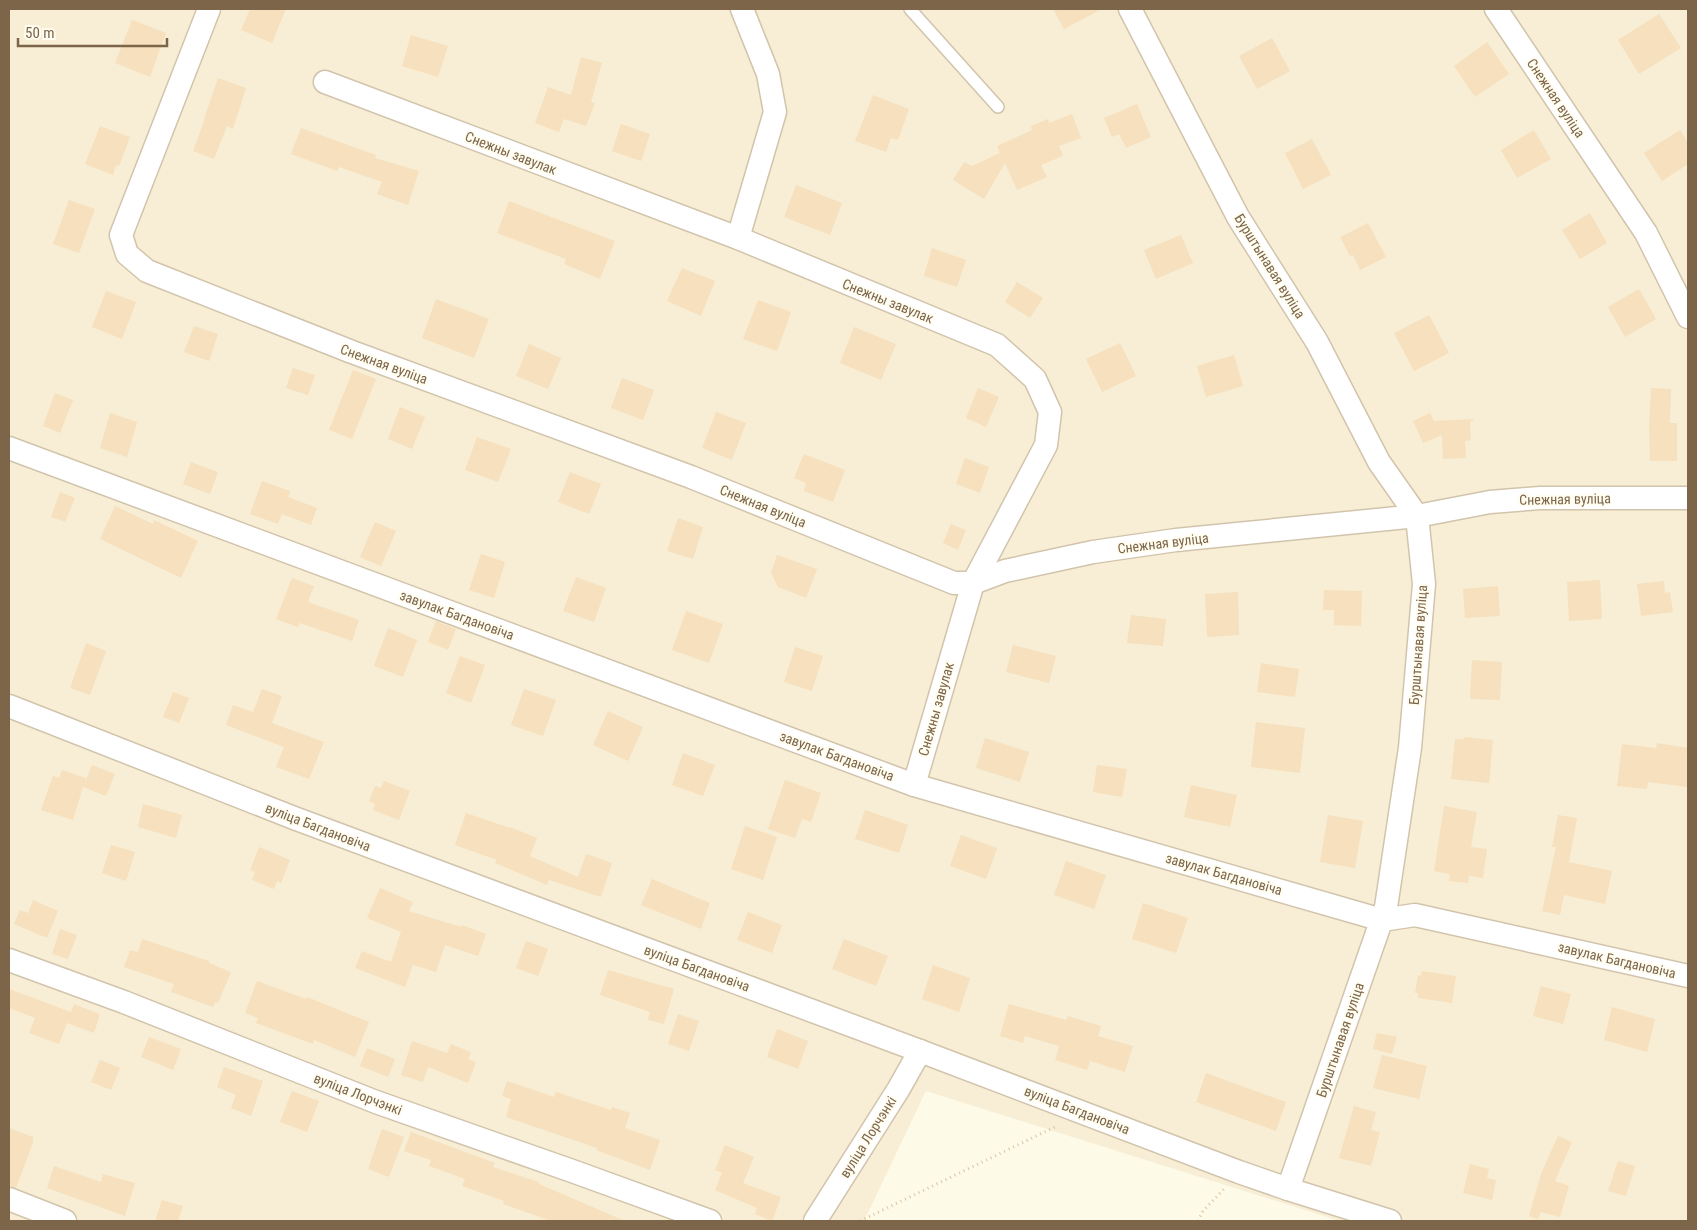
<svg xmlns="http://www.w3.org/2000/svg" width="1697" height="1230" font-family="'Roboto Condensed',sans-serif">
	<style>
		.residential { fill: #f7eed5 }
		.building { fill: #f6e0bd }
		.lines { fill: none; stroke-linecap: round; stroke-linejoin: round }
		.lane-casing { stroke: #d2c4ac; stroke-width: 14 }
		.street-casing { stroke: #d2c4ac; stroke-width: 25 }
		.path { stroke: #dcc49f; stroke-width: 3; stroke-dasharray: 1 4; stroke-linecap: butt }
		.lane { stroke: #fff; stroke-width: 11 }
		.street { stroke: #fff; stroke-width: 22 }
		.labels { text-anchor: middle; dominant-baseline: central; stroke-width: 4; stroke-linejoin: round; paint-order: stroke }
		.street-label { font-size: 14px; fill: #7c6549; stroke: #fffcf0 }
	</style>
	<rect width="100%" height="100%" fill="#fefae8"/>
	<path class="residential" d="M9,9H1688V1221H1340L926,1091L864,1221H9Z"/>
	<g class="building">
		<path d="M250,9H286L272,43L241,30Z"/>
		<path d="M1053,9H1102L1064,29Z"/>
		<path d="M1659,14L1681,48L1639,74L1618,40Z"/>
		<path d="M132,20L166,33L150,77L115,63Z"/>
		<path d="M411,35L448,46L438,77L402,66Z"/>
		<path d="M1272,38L1290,71L1257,89L1239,56Z"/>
		<path d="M1487,42L1509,74L1475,97L1454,66Z"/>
		<path d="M581,57L602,63L591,102L595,103L586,126L564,119L559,132L535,123L548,87L571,95Z"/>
		<path d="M218,78L246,88L233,129L227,126L214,159L193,151L205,119H204Z"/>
		<path d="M873,95L909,109L898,140L891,138L886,152L855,141Z"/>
		<path d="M1137,104L1151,137L1126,148L1119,134L1112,137L1104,118Z"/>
		<path d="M1072,114L1081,138L1059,146L1063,156L1041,165L1047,177L1017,190L1005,163L984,199L953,180L964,162L972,166L1000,153L997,146L1032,130L1031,126L1048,119L1049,123Z"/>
		<path d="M621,124L650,134L641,161L612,151Z"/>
		<path d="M100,126L130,137L119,166L116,165L113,175L85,164Z"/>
		<path d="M301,128L376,155L375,158L419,171L408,205L377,194L382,182L339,167L337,171L291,154Z"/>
		<path d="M1534,130L1551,159L1517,178L1501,150Z"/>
		<path d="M1680,130L1688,143V164L1662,181L1644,153Z"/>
		<path d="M1312,139L1331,175L1303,189L1285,153Z"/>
		<path d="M796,185L842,203L830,235L784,217Z"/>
		<path d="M69,200L95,209L79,253L53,244Z"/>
		<path d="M509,201L615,241L600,279L564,264L566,259L497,233Z"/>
		<path d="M1590,213L1607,243L1580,259L1562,230Z"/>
		<path d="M1368,223L1386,257L1360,270L1353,255L1350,256L1340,237Z"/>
		<path d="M1181,235L1193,263L1156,279L1144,250Z"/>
		<path d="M932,248L966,260L957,287L924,276Z"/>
		<path d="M682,268L715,281L701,316L667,301Z"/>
		<path d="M1017,282L1043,298L1030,318L1005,302Z"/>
		<path d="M1639,289L1656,319L1625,337L1608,307Z"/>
		<path d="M106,291L136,302L122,339L92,327Z"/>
		<path d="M436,299L489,319L474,358L422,338Z"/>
		<path d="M758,300L791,312L777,351L743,339Z"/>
		<path d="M1429,315L1449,353L1414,371L1394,333Z"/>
		<path d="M194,326L218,334L209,361L184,352Z"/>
		<path d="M854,327L896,344L881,380L840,363Z"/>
		<path d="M1120,343L1136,376L1102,392L1086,359Z"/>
		<path d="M529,344L561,358L548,389L516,376Z"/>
		<path d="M1234,355L1243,386L1206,397L1197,366Z"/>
		<path d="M293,368L315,375L308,395L286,388Z"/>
		<path d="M353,370L376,379L352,439L329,430Z"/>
		<path d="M622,378L654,390L643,420L611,408Z"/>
		<path d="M978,388L999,397L986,427L966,418Z"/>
		<path d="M1651,388L1671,389L1670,423H1677V461H1650L1649,424Z"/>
		<path d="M55,393L73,400L60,433L43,426Z"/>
		<path d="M400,407L425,417L412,449L388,439Z"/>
		<path d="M716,412L746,423L732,460L702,448Z"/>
		<path d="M110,413L137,422L127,457L100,448Z"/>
		<path d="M1430,413L1434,421L1475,419L1470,422L1471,440L1465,441L1466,458L1443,459L1442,435L1423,443L1413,421Z"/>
		<path d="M477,437L511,449L498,482L465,470Z"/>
		<path d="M804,454L845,470L833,502L804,491L806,483L794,478Z"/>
		<path d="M965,458L989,467L980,493L956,484Z"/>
		<path d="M191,462L218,472L210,494L183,484Z"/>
		<path d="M570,472L601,484L589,514L558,502Z"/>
		<path d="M262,481L290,491L288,497L317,508L311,525L282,514L278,524L250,514Z"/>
		<path d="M60,492L75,498L65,522L51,517Z"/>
		<path d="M115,506L153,524L154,520L198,541L181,578L100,539Z"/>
		<path d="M678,518L703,527L693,559L667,551Z"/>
		<path d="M375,522L396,531L381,566L360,557Z"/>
		<path d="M951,524L966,530L958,550L943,543Z"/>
		<path d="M481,554L505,562L494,598L469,590Z"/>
		<path d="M777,555L817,569L806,598L778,587L771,573Z"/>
		<path d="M576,577L606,588L594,622L563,611Z"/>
		<path d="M292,578L314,586L308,602L359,620L352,641L300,623L298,627L276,619Z"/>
		<path d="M1600,580L1602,619L1569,621L1567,582Z"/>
		<path d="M1664,581L1665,593L1670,592L1673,612L1641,616L1637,584Z"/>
		<path d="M1498,586L1500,616L1465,618L1463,589Z"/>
		<path d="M1324,590L1362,591L1361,626L1334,625V610H1323Z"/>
		<path d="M1238,592L1239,635L1207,637L1205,594Z"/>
		<path d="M686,611L723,624L709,663L672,650Z"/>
		<path d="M1131,615L1166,619L1163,646L1127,643Z"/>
		<path d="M436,621L456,629L448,650L428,642Z"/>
		<path d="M388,628L417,640L403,677L374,666Z"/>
		<path d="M86,643L106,651L90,695L70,688Z"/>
		<path d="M1013,645L1056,656L1049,683L1006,672Z"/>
		<path d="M795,647L823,656L812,691L784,682Z"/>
		<path d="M460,656L485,665L471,703L446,693Z"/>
		<path d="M1472,660L1502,662L1500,700L1470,699Z"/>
		<path d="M1261,663L1299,669L1295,697L1257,692Z"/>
		<path d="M262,689L282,696L272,723L324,742L309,779L276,767L284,747L226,725L233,705L253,712Z"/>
		<path d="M524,689L556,700L543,736L511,725Z"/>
		<path d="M173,692L189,698L179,723L163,717Z"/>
		<path d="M608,711L643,727L628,761L593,745Z"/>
		<path d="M1256,722L1305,728L1300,773L1251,767Z"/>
		<path d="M1465,737L1493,740L1489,783L1451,779L1455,739H1464Z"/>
		<path d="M985,738L1029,752L1020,782L976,768Z"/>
		<path d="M1657,743L1688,748V787L1648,782L1647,789L1617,786L1622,744L1656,748Z"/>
		<path d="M683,753L715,765L703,796L672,785Z"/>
		<path d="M92,765L115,774L106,796L83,787L73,820L41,810L53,776L59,778L62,770L86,778L84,785Z"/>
		<path d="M1097,765L1127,769L1122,797L1093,792Z"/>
		<path d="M785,780L821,793L811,822L802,819L795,838L768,829Z"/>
		<path d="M384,781L410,791L399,820L373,810L375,804L369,801L375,786L381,788Z"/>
		<path d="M1191,785L1237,795L1230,827L1184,817Z"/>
		<path d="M143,804L182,815L176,838L138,827Z"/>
		<path d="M1444,806L1477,812L1471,847L1487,849L1483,878L1469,876L1468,883L1449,881L1450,874L1434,871Z"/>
		<path d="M865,810L908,825L899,853L855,839Z"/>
		<path d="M466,813L510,828V827L537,838L530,856L578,877L586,854L612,863L601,897L549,880L547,885L495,863L497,860L455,845Z"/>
		<path d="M1328,815L1363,821L1355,868L1320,862Z"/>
		<path d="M1558,815L1577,818L1569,862L1612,871L1605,904L1564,895L1560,915L1542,911L1556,847H1552Z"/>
		<path d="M745,826L777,837L763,880L731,869Z"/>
		<path d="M961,835L997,848L986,879L950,866Z"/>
		<path d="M111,845L135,852L126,881L102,873Z"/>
		<path d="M259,847L290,860L281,883L277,881L274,889L252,880L255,872L250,870Z"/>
		<path d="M1066,861L1106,875L1094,909L1054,895Z"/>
		<path d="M652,879L710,903L701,929L641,905Z"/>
		<path d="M380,888L413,902L409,911L461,927L462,925L486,934L478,956L445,945L436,972L413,965L405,987L355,968L362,951L391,962L401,932L367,918Z"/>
		<path d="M33,900L58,911L47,938L14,924L20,910L28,913Z"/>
		<path d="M1143,903L1188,918L1176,953L1132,939Z"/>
		<path d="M748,912L782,925L772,953L737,940Z"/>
		<path d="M60,929L77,935L68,959L52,954Z"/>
		<path d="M142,939L209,961V963L231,972L218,1003L215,1002L213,1007L171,992L174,984L124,967L130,950L138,952Z"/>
		<path d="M844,939L888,956L876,986L832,969Z"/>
		<path d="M526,941L548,949L538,976L516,968Z"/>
		<path d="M933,965L970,978L959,1012L922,999Z"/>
		<path d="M608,970L674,989L664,1024L648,1020L650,1012L600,995Z"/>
		<path d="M1422,971L1456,976L1452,1003L1418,998V993H1415L1418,975L1421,976Z"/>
		<path d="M257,981L306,999L307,997L369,1022L355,1057L314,1040L313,1044L256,1023L258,1018L245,1013Z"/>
		<path d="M1541,986L1571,994L1563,1024L1533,1016Z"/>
		<path d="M9,989L71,1012L74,1004L100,1014L94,1033L67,1023L59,1044L29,1033L35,1018L9,1008Z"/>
		<path d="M1009,1004L1066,1020L1068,1016L1101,1026L1098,1036L1133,1046L1125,1072L1090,1061L1087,1070L1055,1060L1059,1046L1025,1036L1023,1043L1000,1036Z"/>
		<path d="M1612,1007L1655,1019L1647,1052L1604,1040Z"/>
		<path d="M678,1014L699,1021L689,1051L668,1044Z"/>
		<path d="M777,1029L808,1041L798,1069L767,1057Z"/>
		<path d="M1377,1033L1397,1037L1392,1054L1373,1049Z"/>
		<path d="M149,1037L181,1049L173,1070L141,1057Z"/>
		<path d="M412,1041L447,1053L451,1044L471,1052L468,1059L476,1062L468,1083L428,1067L423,1082L401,1075Z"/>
		<path d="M367,1048L395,1059L388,1077L360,1066Z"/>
		<path d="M1382,1055L1427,1066L1419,1099L1373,1088Z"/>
		<path d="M100,1060L120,1068L111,1090L91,1082Z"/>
		<path d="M224,1067L263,1081L251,1116L231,1108L236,1095L217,1087Z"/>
		<path d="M1206,1073L1286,1102L1276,1131L1196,1102Z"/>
		<path d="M507,1081L554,1097L556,1092L611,1110L612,1107L630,1113L625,1128L660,1140L650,1170L596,1150L597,1148L506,1117L511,1099L502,1096Z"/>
		<path d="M292,1091L319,1101L307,1132L280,1122Z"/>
		<path d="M1354,1106L1376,1112L1371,1130L1380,1132L1371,1166L1339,1158Z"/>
		<path d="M9,1128L33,1137V1143L16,1188L9,1186Z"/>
		<path d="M382,1129L404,1137L389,1177L368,1169Z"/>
		<path d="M411,1132L495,1163L493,1167L539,1182V1184L625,1221H551L503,1204L504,1201L462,1186L465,1179L429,1166L431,1160L404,1151Z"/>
		<path d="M1558,1136L1572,1142L1555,1181L1569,1186L1560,1217L1541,1212L1538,1219L1529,1216L1541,1174Z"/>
		<path d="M725,1145L754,1157L743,1183L781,1197L772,1221L755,1214L757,1208L715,1190L722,1173L715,1170Z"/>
		<path d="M1618,1161L1635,1166L1626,1196L1608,1191Z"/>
		<path d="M1470,1164L1489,1169L1487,1178L1496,1180L1492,1200L1463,1193Z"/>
		<path d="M54,1166L101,1182L103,1174L135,1183L125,1216L47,1188Z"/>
		<path d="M162,1200L183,1206L178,1221H155Z"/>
	</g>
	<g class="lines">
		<defs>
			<path id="lane" d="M910,9L998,107"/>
			<g id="street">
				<path d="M209,9L121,235L127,254L147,271L352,352L691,477L954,583H973L1005,571L1093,552L1176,540L1417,516L1490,502L1540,498H1688"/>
				<path d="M1130,9L1238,217L1317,342L1379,462L1417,516L1424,584L1410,748L1386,907L1288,1189"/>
				<path d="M1496,9L1646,233L1688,317"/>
				<path d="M325,82L738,238L997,345L1035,379L1050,412L1046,445L973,583L914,785"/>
				<path d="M738,238L775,112L768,74L742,9"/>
				<path d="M9,448L914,785L1382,920L1415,915L1688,976"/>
				<path d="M9,706L294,818L920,1051L1239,1172L1288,1189L1390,1221"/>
				<path d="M9,960L124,1002L376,1102L575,1172L710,1221"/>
				<path d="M9,1199L65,1221"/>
				<path d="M815,1221L898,1090L920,1051"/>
			</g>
		</defs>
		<use href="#lane" class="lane-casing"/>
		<use href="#street" class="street-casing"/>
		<g class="path">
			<path d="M860,1221L1057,1126"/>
			<path d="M1198,1221L1203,1211L1224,1189"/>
		</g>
		<use href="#lane" class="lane"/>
		<use href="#street" class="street"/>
	</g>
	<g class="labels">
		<g class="street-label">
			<text transform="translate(1556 98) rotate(56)">Снежная вуліца</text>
			<text transform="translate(511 153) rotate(21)">Снежны завулак</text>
			<text transform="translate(1270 266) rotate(58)">Бурштынавая вуліца</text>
			<text transform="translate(888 301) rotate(22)">Снежны завулак</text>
			<text transform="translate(384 364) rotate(20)">Снежная вуліца</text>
			<text transform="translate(1565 499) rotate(-1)">Снежная вуліца</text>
			<text transform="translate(763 506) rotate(22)">Снежная вуліца</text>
			<text transform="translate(1163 543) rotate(-7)">Снежная вуліца</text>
			<text transform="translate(457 615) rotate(20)">завулак Багдановіча</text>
			<text transform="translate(1418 645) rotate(-86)">Бурштынавая вуліца</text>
			<text transform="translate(936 709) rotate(-74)">Снежны завулак</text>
			<text transform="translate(837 756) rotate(20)">завулак Багдановіча</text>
			<text transform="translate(318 827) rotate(21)">вуліца Багдановіча</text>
			<text transform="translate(1224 874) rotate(16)">завулак Багдановіча</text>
			<text transform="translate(1617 960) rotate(13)">завулак Багдановіча</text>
			<text transform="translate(697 968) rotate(20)">вуліца Багдановіча</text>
			<text transform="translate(1340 1040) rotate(-71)">Бурштынавая вуліца</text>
			<text transform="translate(358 1094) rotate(21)">вуліца Лорчэнкі</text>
			<text transform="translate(1077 1110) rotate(21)">вуліца Багдановіча</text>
			<text transform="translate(868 1137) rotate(-58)">вуліца Лорчэнкі</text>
		</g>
	</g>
	<rect width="1697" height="1230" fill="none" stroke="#7c6549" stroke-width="20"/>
	<path d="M18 38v8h149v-8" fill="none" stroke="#7c6549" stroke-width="2.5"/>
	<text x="25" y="38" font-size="15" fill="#7c6549" stroke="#fffcf0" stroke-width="4" paint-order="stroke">50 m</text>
</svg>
